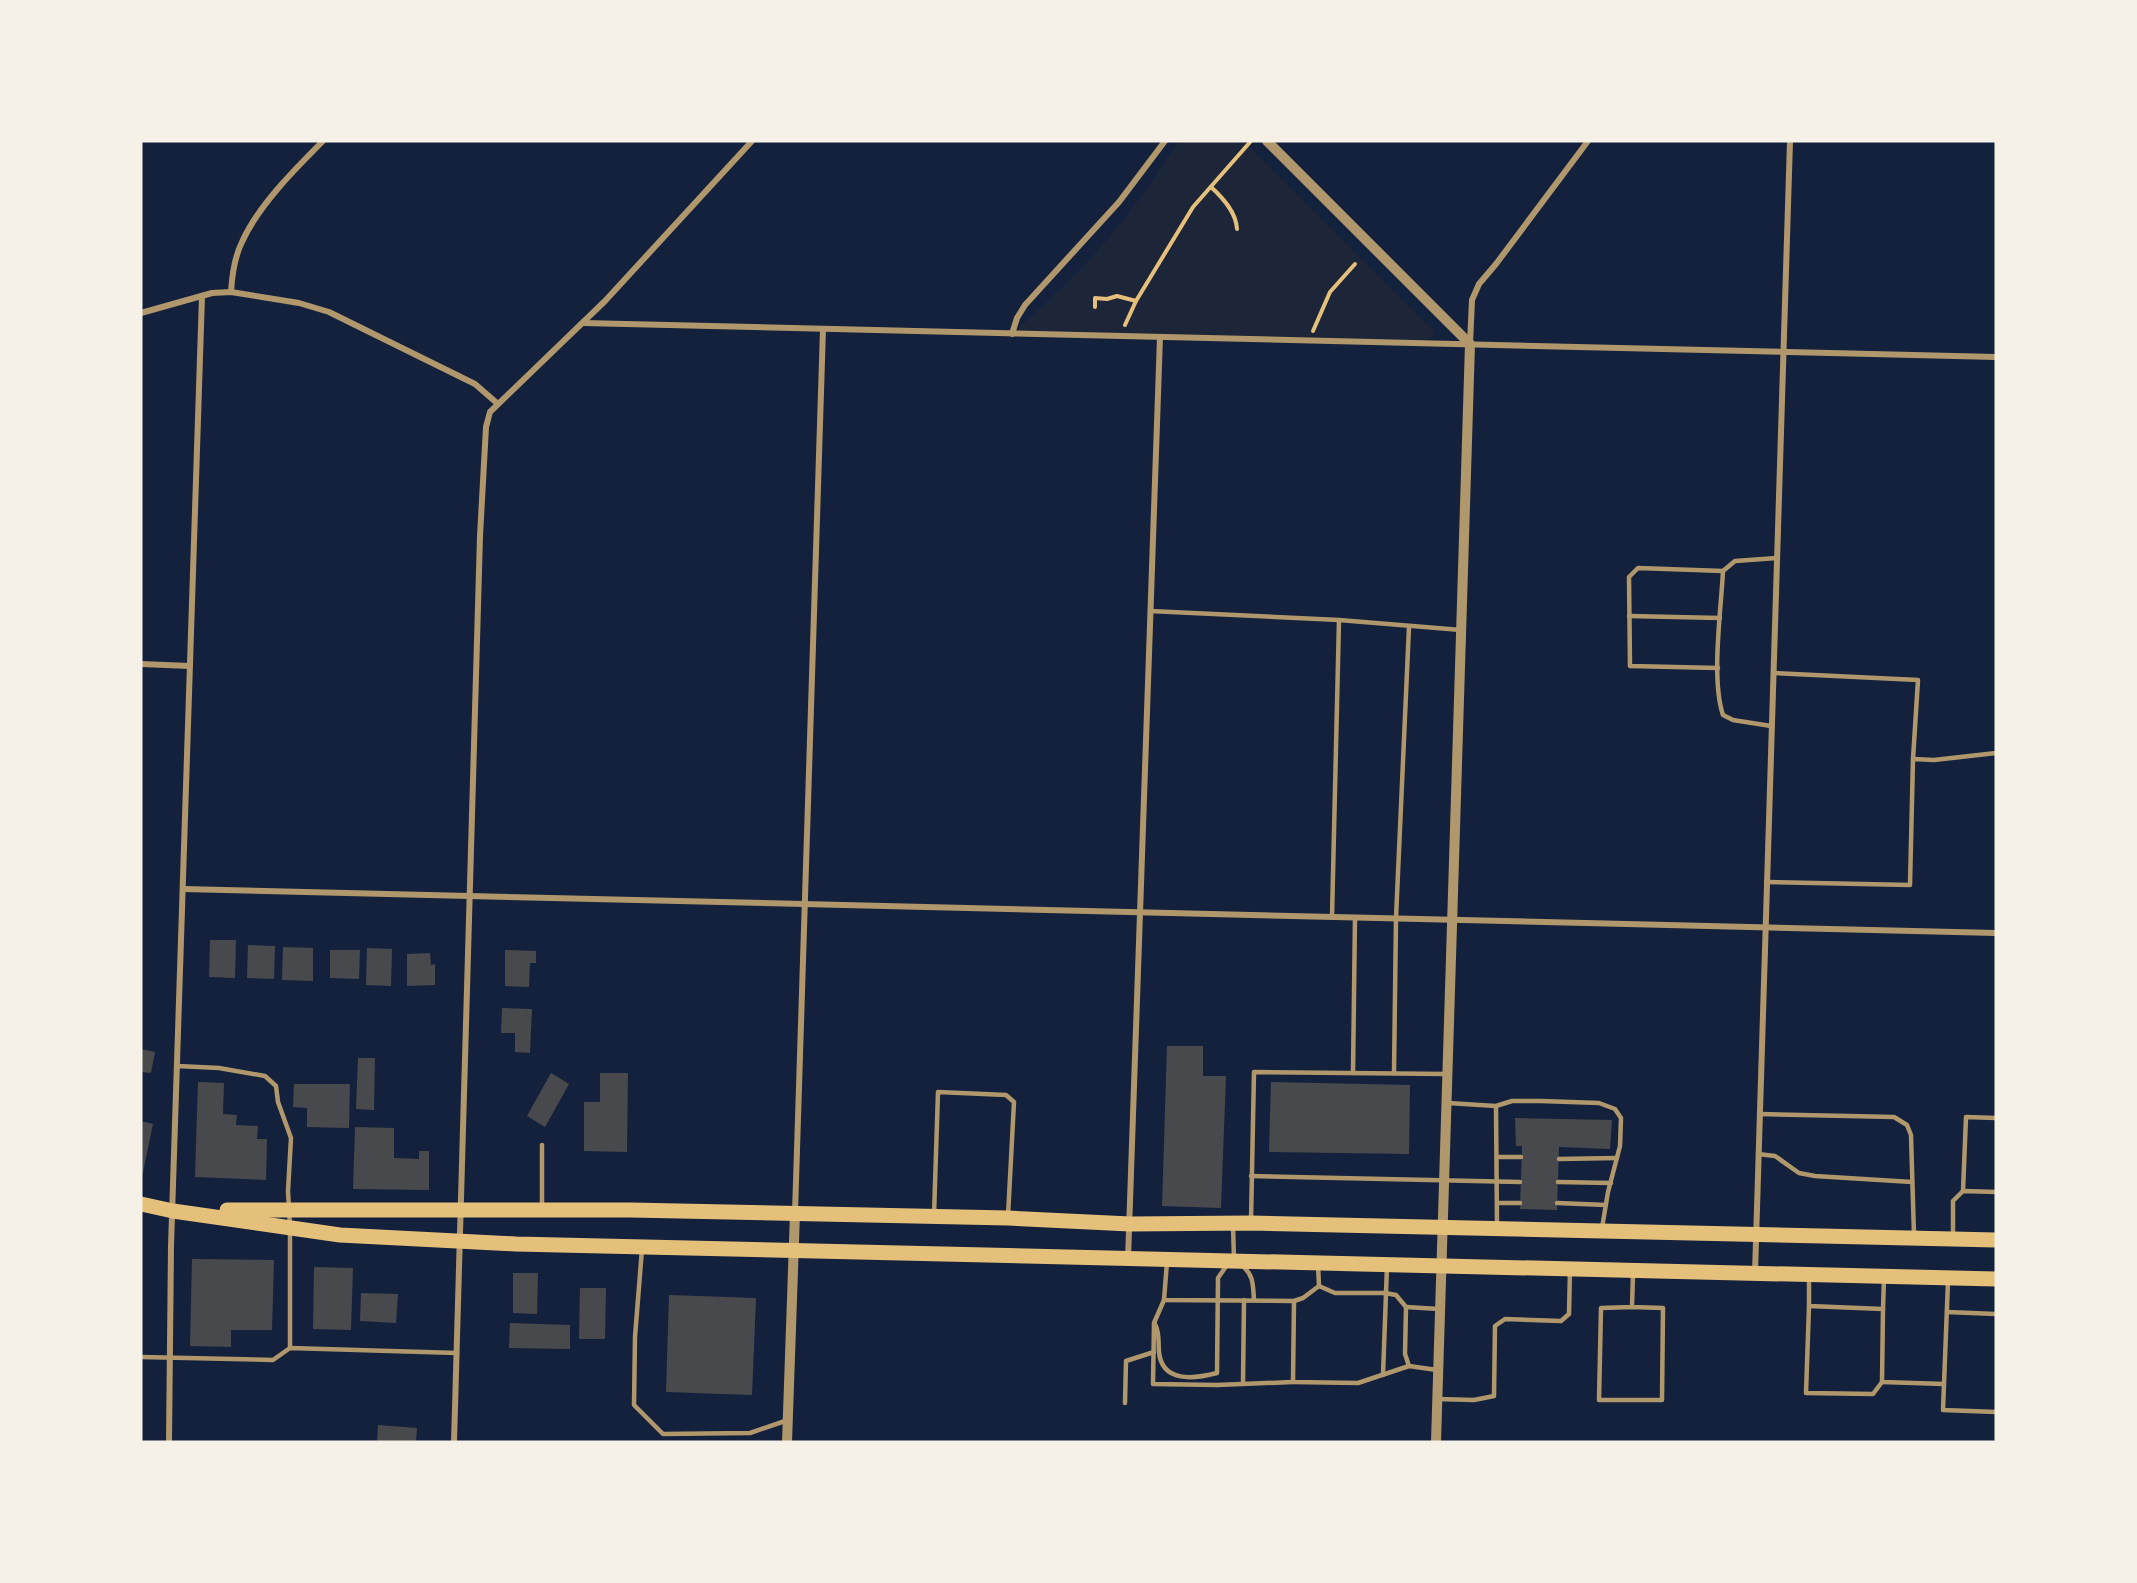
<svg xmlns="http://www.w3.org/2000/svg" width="2137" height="1583" font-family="Merriweather,serif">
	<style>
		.green { fill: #1d2539 }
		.building { fill: #48494c }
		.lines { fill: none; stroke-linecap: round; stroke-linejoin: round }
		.path { stroke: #e5c07b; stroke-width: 4 }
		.service { stroke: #b1986c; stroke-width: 4.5 }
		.minor { stroke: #b1986c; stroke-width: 6 }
		.tertiary { stroke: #b1986c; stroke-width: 10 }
		.primary { stroke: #e5c07b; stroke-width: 15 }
	</style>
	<rect width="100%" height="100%" fill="#14213d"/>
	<path class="green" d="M1179,141H1244L1432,329L1434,335L1424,343L1012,334C1033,314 1056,294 1076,273C1116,234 1149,187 1179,141Z"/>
	<g class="building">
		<path d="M210,940H236L235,978L209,977Z"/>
		<path d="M248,945L275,946L274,979L247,978Z"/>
		<path d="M283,947L313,948V981L282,980Z"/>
		<path d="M367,948L392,949L391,986L366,985Z"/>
		<path d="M330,950H360L359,979L330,978Z"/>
		<path d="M505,950L536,951V963H530L529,987L505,986Z"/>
		<path d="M430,953L431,965L435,964V985L407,986V954Z"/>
		<path d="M502,1008L532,1009L530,1053L515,1052V1033H501Z"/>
		<path d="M1167,1046H1203V1076H1226L1221,1208L1162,1206Z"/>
		<path d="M141,1049L155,1052L151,1073L141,1072Z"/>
		<path d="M358,1058H375L374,1110L356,1109Z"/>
		<path d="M551,1073L569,1084L545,1127L527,1116Z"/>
		<path d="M600,1073H628L627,1152L584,1151V1102H600Z"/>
		<path d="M198,1082L224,1083L223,1114L237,1115L236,1125L258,1126L257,1139H267L266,1180L195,1177Z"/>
		<path d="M1271,1082L1410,1085L1409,1154L1269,1152Z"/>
		<path d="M294,1084H350L349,1128L307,1127V1108L293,1107Z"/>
		<path d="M1515,1118L1612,1120L1610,1149L1559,1147L1557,1210L1520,1209L1522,1146H1516Z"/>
		<path d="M141,1121L153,1124L142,1177H141Z"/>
		<path d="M355,1127L394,1128V1158L419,1159V1151H429V1190L353,1189Z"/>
		<path d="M192,1259L274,1260L272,1330H231V1347L190,1346Z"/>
		<path d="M314,1267L353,1268L351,1330L313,1329Z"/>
		<path d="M513,1273H538L537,1314L513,1313Z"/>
		<path d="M580,1288H606L605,1339H579Z"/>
		<path d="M361,1293L398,1294L396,1323L360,1321Z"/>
		<path d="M669,1295L756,1298L752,1395L666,1392Z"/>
		<path d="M510,1323L570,1325V1349L509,1348Z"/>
		<path d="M378,1425L417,1428L416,1442H377Z"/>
	</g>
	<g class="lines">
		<g class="path">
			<path d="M1211,187C1223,198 1236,212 1237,229"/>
			<path d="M1095,307V298L1107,299L1117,296L1136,301"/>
			<path d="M1125,325L1136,301L1193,207L1251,141"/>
			<path d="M1313,331L1330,292L1355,264"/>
		</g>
		<g class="service">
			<path d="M1150,611L1339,620L1461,630"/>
			<path d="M1629,616L1720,618"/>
			<path d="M1718,668L1630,666L1629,577L1638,568L1723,571"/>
			<path d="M1773,673L1918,680L1913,759"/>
			<path d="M1771,726L1733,720L1723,715C1711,679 1721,611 1723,571L1735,561L1777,558"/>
			<path d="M1766,882L1910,885L1913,759L1934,760L1996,753"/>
			<path d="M1332,917L1339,620"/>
			<path d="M177,1066L219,1068L265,1076L276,1086L278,1102L291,1138L288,1191L290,1227V1348"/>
			<path d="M1353,1073L1355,917"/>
			<path d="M1394,1073L1396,918L1409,627"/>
			<path d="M1448,1103L1496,1106L1512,1101H1541L1599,1103L1615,1109L1621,1118L1620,1146L1608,1192L1602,1228"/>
			<path d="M1496,1106L1497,1226"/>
			<path d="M1759,1114L1894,1117L1907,1125L1911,1135L1914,1235"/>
			<path d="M1758,1154L1775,1156L1799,1173L1815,1176L1912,1182"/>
			<path d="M1497,1157H1521"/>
			<path d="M1559,1159L1617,1158"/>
			<path d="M1251,1176L1520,1182"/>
			<path d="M1558,1182L1611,1183"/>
			<path d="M1963,1191L1966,1117L1996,1118"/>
			<path d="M1497,1203H1520"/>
			<path d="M1557,1203L1606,1205"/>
			<path d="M542,1207V1145"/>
			<path d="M934,1215L938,1092L1006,1095L1014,1102L1008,1216"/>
			<path d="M1251,1221L1254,1072L1447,1074"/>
			<path d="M1233,1225L1234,1259"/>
			<path d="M1953,1236V1201L1963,1191L1996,1192"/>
			<path d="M642,1249L635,1337L634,1405L663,1434L750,1433L788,1420"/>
			<path d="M1167,1262L1164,1300L1294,1301L1303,1298L1319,1286L1335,1293H1385L1396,1295L1406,1307L1405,1354L1409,1366L1437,1370"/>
			<path d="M1318,1265L1319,1286"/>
			<path d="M1242,1266C1254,1274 1253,1287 1254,1300"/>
			<path d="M1809,1279V1306L1883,1309L1882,1382L1944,1384"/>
			<path d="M1948,1281L1943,1410L1996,1412"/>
			<path d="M1164,1300L1154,1323L1153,1384L1217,1385L1293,1382"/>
			<path d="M1294,1301L1293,1382L1358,1383L1409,1366"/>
			<path d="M1809,1306L1806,1393L1873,1394L1882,1382"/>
			<path d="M1406,1307L1439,1309"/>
			<path d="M1632,1307L1663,1308L1662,1400H1599L1601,1308L1632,1307L1633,1274"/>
			<path d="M1883,1309L1884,1278"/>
			<path d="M1947,1312L1996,1314"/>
			<path d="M1155,1324C1160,1334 1158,1341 1159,1352C1162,1383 1194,1379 1217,1373L1218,1278L1227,1265"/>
			<path d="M141,1357L273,1360L290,1348L457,1353"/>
			<path d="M1383,1375L1387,1266"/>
			<path d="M1243,1383L1244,1300"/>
			<path d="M1437,1399L1474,1400L1494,1396L1495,1326L1505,1319L1561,1321L1569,1314L1570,1270"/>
			<path d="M1125,1403L1126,1361L1154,1352"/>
		</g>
		<g class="minor">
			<path d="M231,292C232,275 234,258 242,242C258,206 295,169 323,141"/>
			<path d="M141,313L212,293L231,292L299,303L329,312L475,384L498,404"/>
			<path d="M583,323L1996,357"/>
			<path d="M1012,334L1017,318L1025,305L1119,202L1165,141"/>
			<path d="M1470,344L1472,300L1479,284L1496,264L1588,141"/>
			<path d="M141,664L190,666"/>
			<path d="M183,889L1996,933"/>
			<path d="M795,1213L823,329"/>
			<path d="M1128,1259L1160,337"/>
			<path d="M1755,1273L1790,141"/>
			<path d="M169,1442L171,1246L202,296"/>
			<path d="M454,1442L480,536L486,427L490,412L605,301L752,141"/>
		</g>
		<g class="tertiary">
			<path d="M1267,141L1470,344L1436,1442"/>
			<path d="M787,1442L795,1213"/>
		</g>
		<g class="primary">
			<path d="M141,1204L173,1211L340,1235L516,1244L1996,1279"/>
			<path d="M227,1210H631L1008,1218L1130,1224L1251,1223L1996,1240"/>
		</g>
	</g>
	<rect width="2137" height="1583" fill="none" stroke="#f6f1e7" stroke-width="285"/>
</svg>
